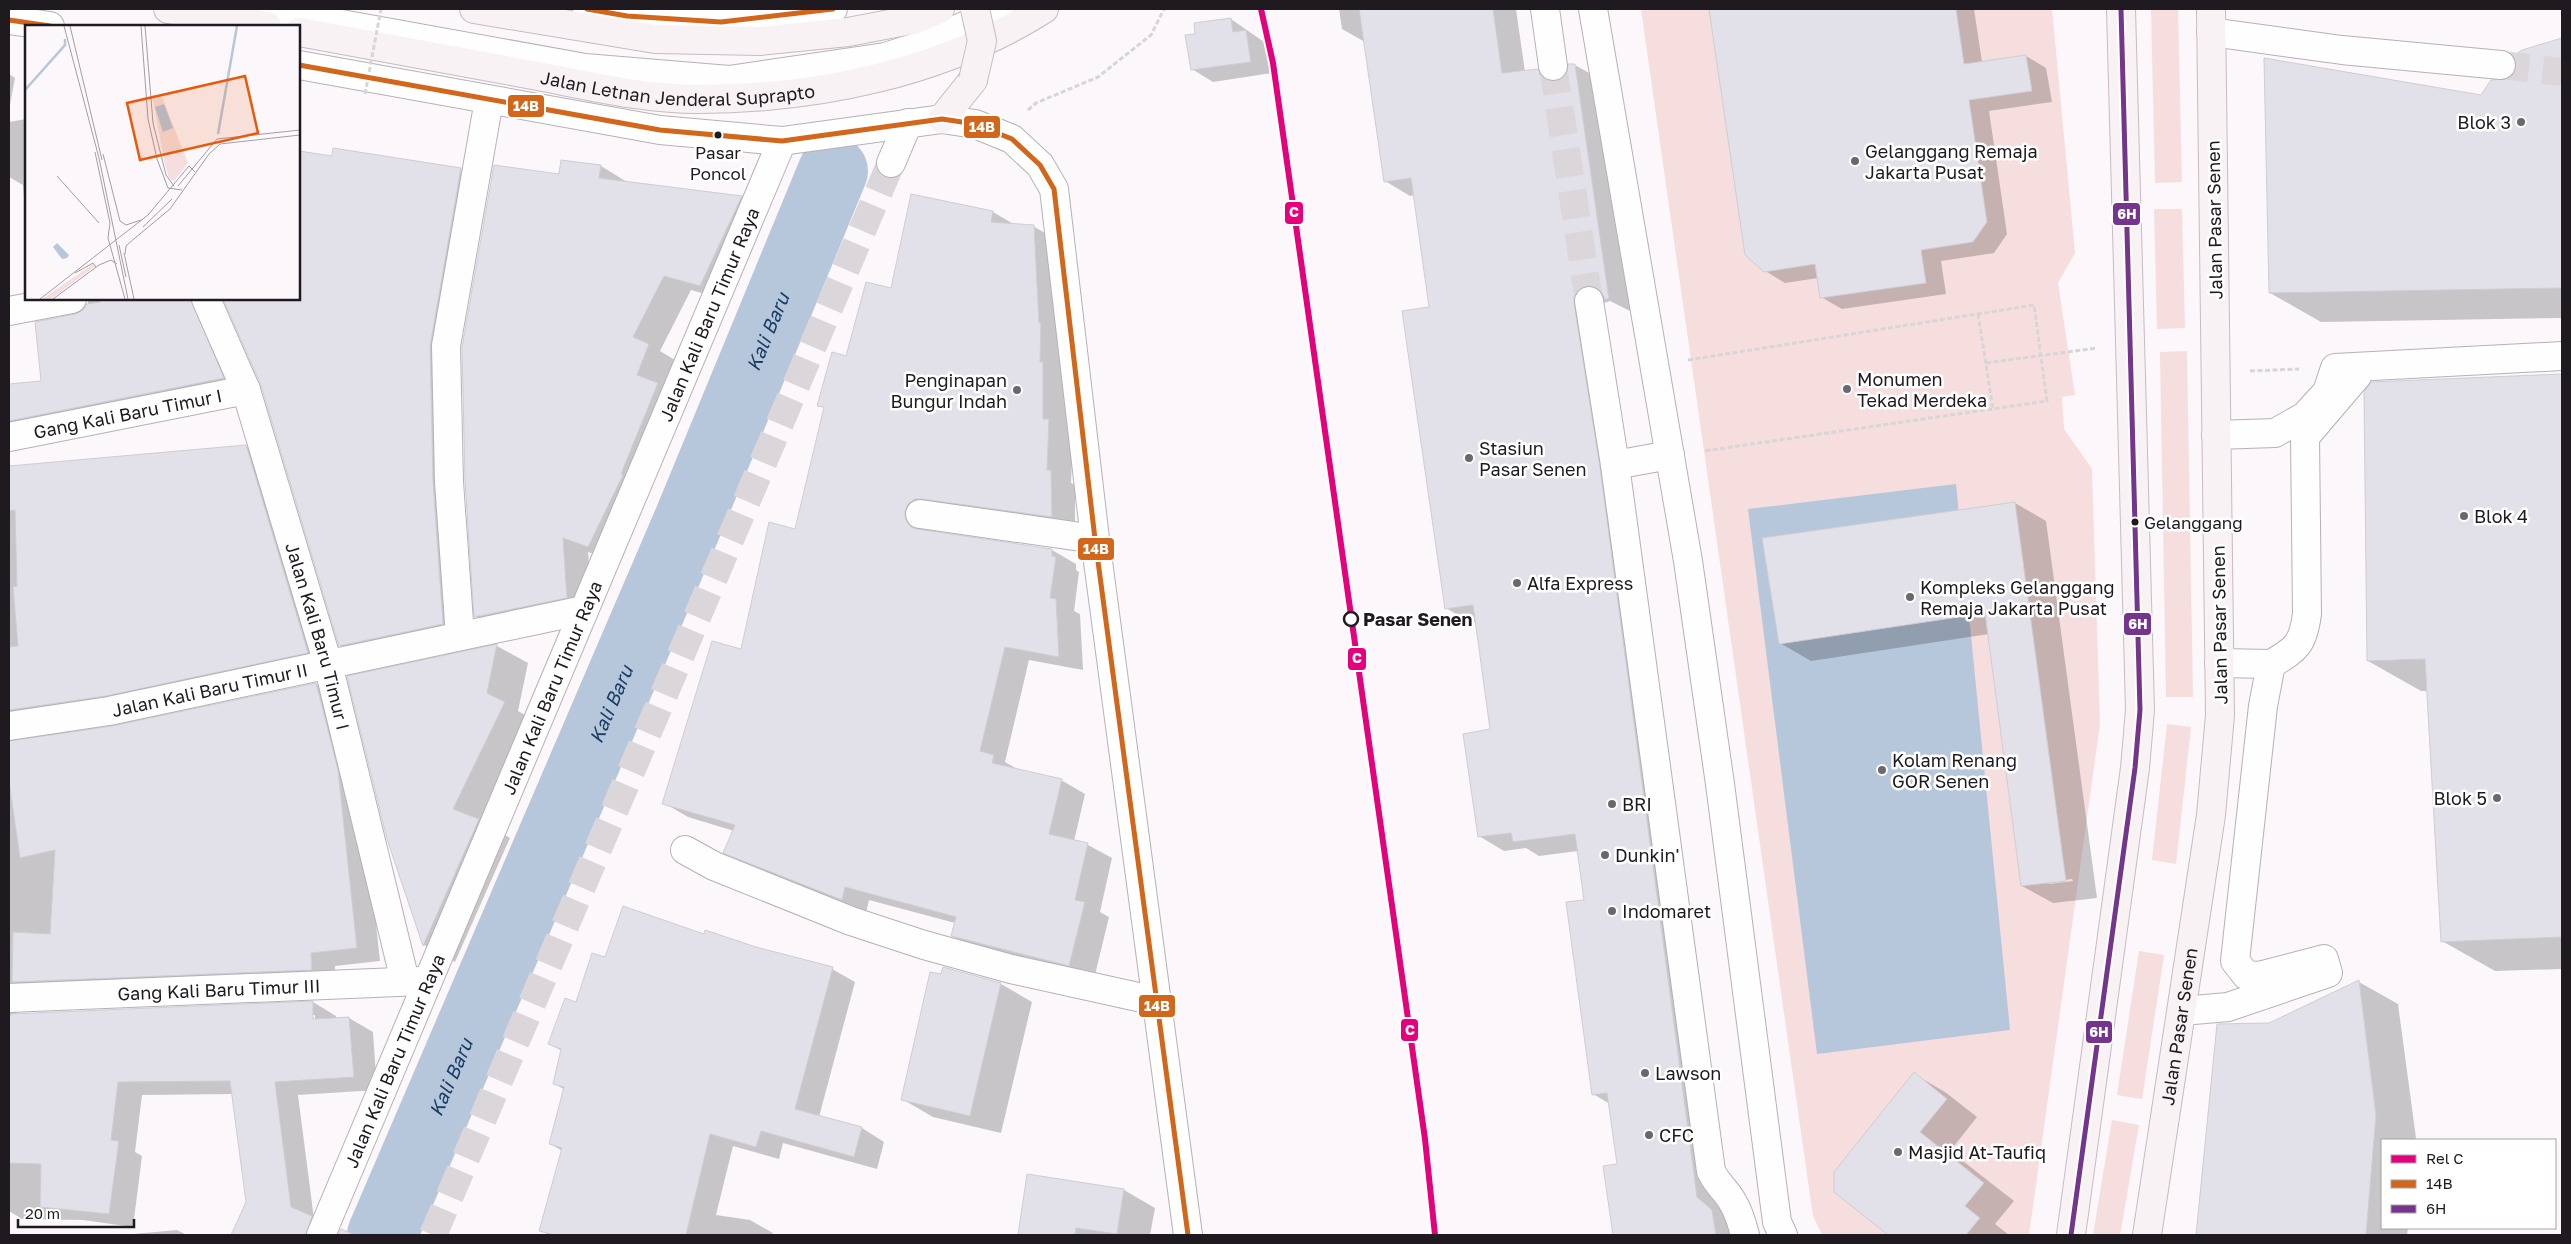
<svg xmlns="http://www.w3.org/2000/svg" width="2571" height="1244" font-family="'Golos Text',sans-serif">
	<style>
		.green { fill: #f5dedd }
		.water { fill: #b6c6db }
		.shadow { fill: #0003; fill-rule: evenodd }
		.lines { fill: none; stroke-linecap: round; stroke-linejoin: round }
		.river { stroke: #b6c6db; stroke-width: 70 }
		.building { fill: #e2e0e9; stroke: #cfcdd3 }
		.minor-tunnel { stroke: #dad6da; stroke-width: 28; stroke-dasharray: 28 14; stroke-linecap: butt }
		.minor-casing { stroke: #b6b1b6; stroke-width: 30 }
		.major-casing { stroke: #c6bbc1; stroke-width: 30 }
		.path { stroke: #d7d6d7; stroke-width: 3; stroke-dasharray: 5 2.5; stroke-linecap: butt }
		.minor { stroke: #fefefe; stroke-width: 28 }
		.major { stroke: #f8f2f5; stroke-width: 28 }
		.major-bridge-casing { stroke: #c6bbc1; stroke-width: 30; stroke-linecap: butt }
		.path-bridge { stroke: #d7d6d7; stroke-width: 3; stroke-dasharray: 5 2.5; stroke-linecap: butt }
		.major-bridge { stroke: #f8f2f5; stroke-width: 28 }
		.bus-1-casing { stroke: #fff; stroke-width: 9 }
		.bus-2-casing { stroke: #fff; stroke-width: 9 }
		.bus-1 { stroke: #d2661b; stroke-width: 5 }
		.bus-2 { stroke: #75358c; stroke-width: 5 }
		.rail-1-casing { stroke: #fff; stroke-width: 10 }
		.rail-1 { stroke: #e5007d; stroke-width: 6 }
		.poi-dot { fill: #6c676d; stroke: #fff; stroke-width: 2 }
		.bus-dot { fill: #1f1920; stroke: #fff; stroke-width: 2 }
		.stop-dot { fill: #fff; stroke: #1f1920; stroke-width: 2.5 }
		.labels { text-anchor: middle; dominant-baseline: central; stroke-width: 5; stroke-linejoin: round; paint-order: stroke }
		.bus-label { font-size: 17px; fill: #1f1920; stroke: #fff }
		.street-label { font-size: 18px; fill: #1f1920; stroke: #fff }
		.poi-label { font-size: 18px; fill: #1f1920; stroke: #fff; text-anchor: start }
		.stop-label { font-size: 18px; font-weight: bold; fill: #1f1920; stroke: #fff; text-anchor: start }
		.water-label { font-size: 19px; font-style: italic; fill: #193d64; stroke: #fff }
		.inset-river { fill: none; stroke: #b6c6db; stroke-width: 2.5 }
		.inset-road { fill: none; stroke: #a39ea3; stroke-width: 1 }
		.view { fill: #e8590c; fill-opacity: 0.15; stroke: #e8590c; stroke-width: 2.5 }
		.inset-edge { fill: none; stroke: #1f1920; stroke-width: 2.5 }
		.line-badge { stroke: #fff; stroke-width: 2 }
		.badge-label { font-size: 14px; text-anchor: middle; font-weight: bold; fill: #fff }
	</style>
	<rect width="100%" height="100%" fill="#fbf7fb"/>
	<g class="green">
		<path d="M1641,9H2052L2075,253L2058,283L2075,395L2062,397L2064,429L2092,469L2100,724L2029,1235H1822L1813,1216Z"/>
		<path d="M2151,9H2178L2182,182L2155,183Z"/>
		<path d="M2154,209H2182L2185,328L2157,329Z"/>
		<path d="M2187,351L2193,697H2166L2160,352Z"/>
		<path d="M2167,724L2191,727L2176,864L2152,860Z"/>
		<path d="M2139,951L2164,955L2142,1099L2117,1095Z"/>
		<path d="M2112,1120L2139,1125L2120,1235H2093Z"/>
	</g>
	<path class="water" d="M1956,484L2010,1030L1817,1054L1748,509Z"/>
	<g class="shadow">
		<path d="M1339,9H1516L1525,72L1537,70L1558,82L1564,79L1575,65L1600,79L1634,313L1610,301L1604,303L1599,311L1624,483L1722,1213L1737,1225L1739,1235H1614L1604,1167L1618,1165L1610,1104L1593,1094L1585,901L1578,851L1539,856L1526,848L1504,851L1479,836L1492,730L1476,622L1471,623L1446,608L1431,308L1414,195L1410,196L1385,181L1365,42L1342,29Z"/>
		<path d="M1711,9H1974L1982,62L2026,56L2046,68L2052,102L1989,111L2007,234L1994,253L1941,261L1946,294L1842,309L1821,297L1818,278L1785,283L1764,270L1746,255Z"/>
		<path d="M1231,19L1267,44L1272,73L1213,82L1192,69L1197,35Z"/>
		<path d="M2548,43L2562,45V318L2321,322L2270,293L2481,97L2507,81Z"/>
		<path d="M9,74L15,78L9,110Z"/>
		<path d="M26,119V220L23,185L9,177V122Z"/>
		<path d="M334,149L461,169L484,183L453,360L466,637L363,659L340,645L262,385L224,299H299V153L333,158Z"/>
		<path d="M601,166L627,182L742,197L768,212L726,300L691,290L660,351L675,360L614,561L588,552L593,612L502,632L476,617L560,175Z"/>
		<path d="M993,212L1015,225L1033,226L1057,240L1067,377V431L1073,435L1071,483L1075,485V530L928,527L929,532L1052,550L1076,564V570L1079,572L1074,611L1080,614L1083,670L1029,660L1005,762L1019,770L1061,780L1085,794L1074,841L1088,845L1112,858L1100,912L1109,917L1094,979L976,950L952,936L955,923L869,900L866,913L748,866L724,852L734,831L688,817L664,803L741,651L796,531L825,408L819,405L892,290Z"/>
		<path d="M88,299H221L216,303L246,391L9,445V385L52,381L41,322L83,312L88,305Z"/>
		<path d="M2562,376V969L2495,971L2442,941L2428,691H2421L2368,661L2372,383Z"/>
		<path d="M246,446L270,460L331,666L18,734L17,742L112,728L316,684L340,698L361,785L380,961L335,966V983L19,1004L17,1012V1015L313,1002L336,1016V1019L349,1018L373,1032L377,1090L298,1095L314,1219L331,1235H232L247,1203L233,1094L142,1095L135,1152L142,1156L133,1227L83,1220L22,1219L9,1211V467ZM312,1015H315V1025H312Z"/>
		<path d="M2015,503L2046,521L2097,898L2053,903L2022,886L1989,634L1811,661L1780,643ZM2072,879L2073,881L2049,884V882Z"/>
		<path d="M497,646L528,663L518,711L535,721L485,823L510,838L455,962L424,945L388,839L349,677Z"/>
		<path d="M705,935L832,969L855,982L819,1117L862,1128L884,1142L877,1169L783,1143L779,1159L733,1146L716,1215L750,1220L773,1233L772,1235H549L540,1230L562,1151L551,1144L565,1090L555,1084L562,1051L549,1044L606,959Z"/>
		<path d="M2359,982L2398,1004L2416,1138L2415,1140H2382V1228H2408L2407,1235H2197L2218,1025L2269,1024Z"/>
		<path d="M1001,984L1032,1002L1001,1133L933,1117L902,1099Z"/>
		<path d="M1914,1074L1945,1092L1977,1117L1950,1151L2014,1201L1995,1224L2009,1235H1890L1835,1191Z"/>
		<path d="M1028,1175L1124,1190L1155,1208L1150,1235H1019Z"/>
		<path d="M177,1230L187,1235H132L133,1234Z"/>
	</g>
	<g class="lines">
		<path class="river" id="s1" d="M382,1235L689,520L833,171"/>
	</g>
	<g class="building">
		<path d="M1359,9H1493L1502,73L1538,69L1541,76L1547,80L1555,81L1563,78L1567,72L1568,64H1575L1609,299H1605L1601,292L1595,287L1587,286L1579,289L1574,296V303L1600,467L1697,1197L1712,1210L1716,1235H1613L1603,1166L1617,1164L1607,1093L1592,1095L1566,902L1584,900L1575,834L1513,842L1511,833L1478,837L1463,734L1490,729L1473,605L1445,609L1402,311L1429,307L1411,178L1384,182Z"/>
		<path d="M1709,9H1956L1964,64L2026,55L2032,91L1969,100L1987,222L1973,242L1921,250L1926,283L1820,298L1815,264L1764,272L1745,255Z"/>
		<path d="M1231,18L1233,32L1246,30L1251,62L1191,70L1185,35L1195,34L1194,23Z"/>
		<path d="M2562,38V288L2269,293L2264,58L2481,95L2491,80L2507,79L2513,74L2517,66L2513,56L2522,50Z"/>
		<path d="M333,148L461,168L430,346L433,482L443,624L339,646L261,385L223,299H299V151L332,156Z"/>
		<path d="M561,160L601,165L599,178L742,196L700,286L664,276L633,337L649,344L637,375L658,383L621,474L623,475L588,547L563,538L567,598L474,617L465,481L462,347L494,165L559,174Z"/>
		<path d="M911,194L993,211L991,222L1034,225L1039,323H1041L1040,362H1043V419H1049L1047,470H1051L1052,517L922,499H915L908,504L905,512L906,520L911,527L917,529L1052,549V556L1056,557L1050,598L1056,599L1059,657L1005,647L980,751L994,755L992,763L1062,779L1049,834L1088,843L1075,900L1085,902L1069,966L951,936L956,917L845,887L842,900L723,853L735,825L662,804L712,641L741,649L769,522L795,529L824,407L817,406L832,352L846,356L866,282L891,288Z"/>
		<path d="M100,299H191L224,378L9,421V384L41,381L35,322L75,314L83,310L87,304L100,302Z"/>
		<path d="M2562,374V937L2441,942L2425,659L2367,661L2364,392L2371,382Z"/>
		<path d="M246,445L308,653L106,696L9,710V647L18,646L13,587L17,586L15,510L9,511V466Z"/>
		<path d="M2015,502L2066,881L2021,886L1985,613L1779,644L1762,538Z"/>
		<path d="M497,644L487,693L505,702L453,809L479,819L423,946L387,839L347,676Z"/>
		<path d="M316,683L338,770L357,948L311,953L312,970L12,982L13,932L50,934L55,850L20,858L9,781V741L112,726Z"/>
		<path d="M623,906L704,934L705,930L756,947L833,967L795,1109L862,1127L854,1157L761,1131L756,1147L710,1134L686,1235H555L539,1231L562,1148L549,1144L564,1087L553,1084L561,1049L548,1044L565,998L576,1002L592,953L605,957Z"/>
		<path d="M943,967L1001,983L970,1116L901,1100L930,972L941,974Z"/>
		<path d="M2359,980L2376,1115L2366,1235H2196L2217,1024L2269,1023Z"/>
		<path d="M313,1001V1019L349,1017L354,1077L275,1082L291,1207L312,1216L306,1235H231L246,1202L230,1081L118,1082L111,1140L119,1141L109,1214L40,1207L41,1164L9,1163V1019L11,1014Z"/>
		<path d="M1914,1072L1947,1099L1920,1132L1984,1183L1965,1206L1980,1218L1966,1235H1888L1834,1192V1172Z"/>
		<path d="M1027,1174L1124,1189L1117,1234L1076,1228L1075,1235H1018Z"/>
		<path d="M341,1229L355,1235H338Z"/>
	</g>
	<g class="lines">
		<g class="minor-tunnel">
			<path d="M2501,65L2562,72"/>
			<path d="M1553,66L1589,301"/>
			<path d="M433,1235L891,163"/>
		</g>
		<defs>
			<g id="minor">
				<path d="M258,9L585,68L729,80L885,57L924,45L1000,9"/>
				<path d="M587,9L627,16L721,22L833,9"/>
				<path d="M1545,9L1553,66"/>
				<path d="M1593,9L1688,561L1720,784L1777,1222L1783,1235"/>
				<path d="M9,20L50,26"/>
				<path d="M2211,32L2342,50L2501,65"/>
				<path d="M299,65L660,130L782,141L942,119L975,124L1012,139L1040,165L1054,189L1095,539L1188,1235"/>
				<path d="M891,163L908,123"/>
				<path id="s2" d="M206,299L246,390L328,664L405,981"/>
				<path d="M1589,301L1615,465L1711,1171C1716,1183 1726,1190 1732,1201C1739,1212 1742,1223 1745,1235"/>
				<path d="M9,311L72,299"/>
				<path d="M2216,435L2275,433L2305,416L2327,392L2335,368L2562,356"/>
				<path id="s3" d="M9,437L246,390"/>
				<path d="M1615,465L1670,455"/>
				<path d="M920,514L1095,539"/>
				<path d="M460,636L449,482L446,346L489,100"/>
				<path d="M2219,663L2271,664"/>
				<path id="s4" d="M9,726L109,711L584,610"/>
				<path d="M685,850L714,866L851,921L924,945L1011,969L1156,1001"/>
				<path id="s5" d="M9,998L422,981"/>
				<path d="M2182,1011L2228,1007L2328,973L2324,959L2259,976L2246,975L2235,961L2263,706L2271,664C2297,649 2303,644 2307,614L2305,437L2357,376"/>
				<path id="s6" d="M321,1235L782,141"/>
			</g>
			<g id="major">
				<path d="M168,9L267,26"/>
				<path d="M474,9L655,39L760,41L848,32L916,19L940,9"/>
				<path id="s7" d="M299,32C378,47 458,61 538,76C590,86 644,99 698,99C816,99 943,73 1044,9"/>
				<path d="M942,119L973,80"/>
				<path d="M2071,1235L2135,768L2140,710L2121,9"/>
				<path id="s8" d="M2147,1235L2211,815L2220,715L2211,9"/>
			</g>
		</defs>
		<use href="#minor" class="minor-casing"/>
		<use href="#major" class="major-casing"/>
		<g class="path">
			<path d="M1028,110L1036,103L1098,77L1151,35L1164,9"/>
			<path d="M1978,314L1993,409"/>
			<path d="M1688,360L2034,305L2047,401L1704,451"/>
			<path d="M1986,363L2097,348"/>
			<path d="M2250,371L2299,369"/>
		</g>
		<use href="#minor" class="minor"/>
		<use href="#major" class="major"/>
		<defs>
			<path id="major-bridge" d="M973,80L982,41L975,9"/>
		</defs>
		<use href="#major-bridge" class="major-bridge-casing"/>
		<path class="path-bridge" d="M365,94L381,9"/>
		<use href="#major-bridge" class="major-bridge"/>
		<defs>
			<g id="bus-1">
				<path d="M587,9L627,16L721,22L833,9"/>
				<path d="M9,20L50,26"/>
				<path d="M299,65L660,130L782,141L942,119L975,124L1012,139L1040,165L1054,189L1095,539L1188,1235"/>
			</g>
			<path id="bus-2" d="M2071,1235L2135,768L2140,710L2121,9"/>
		</defs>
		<use href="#bus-1" class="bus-1-casing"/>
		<use href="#bus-2" class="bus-2-casing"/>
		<use href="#bus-1" class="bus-1"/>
		<use href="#bus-2" class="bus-2"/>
		<defs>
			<path id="rail-1" d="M1261,9L1273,63L1425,1139L1435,1235"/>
		</defs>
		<use href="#rail-1" class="rail-1-casing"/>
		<use href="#rail-1" class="rail-1"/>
	</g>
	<g class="poi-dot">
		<circle cx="2521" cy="122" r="5"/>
		<circle cx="1855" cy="161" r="5"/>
		<circle cx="1847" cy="389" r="5"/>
		<circle cx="1017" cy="390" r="5"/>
		<circle cx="1469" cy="458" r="5"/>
		<circle cx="2464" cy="516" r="5"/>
		<circle cx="1517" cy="583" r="5"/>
		<circle cx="1910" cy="597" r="5"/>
		<circle cx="1882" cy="770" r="5"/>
		<circle cx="2497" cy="798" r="5"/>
		<circle cx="1612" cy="804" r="5"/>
		<circle cx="1605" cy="855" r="5"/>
		<circle cx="1612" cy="911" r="5"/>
		<circle cx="1645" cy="1073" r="5"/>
		<circle cx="1649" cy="1135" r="5"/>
		<circle cx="1898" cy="1152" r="5"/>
	</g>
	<g class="bus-dot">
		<circle cx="718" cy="135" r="4.5"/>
		<circle cx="2135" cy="522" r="4.5"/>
	</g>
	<circle class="stop-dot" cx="1351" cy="619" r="7"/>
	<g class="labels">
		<g class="bus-label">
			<text x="718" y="152">Pasar<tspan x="718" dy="21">Poncol</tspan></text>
			<text x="2144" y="522" text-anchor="start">Gelanggang</text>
		</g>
		<g class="street-label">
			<text stroke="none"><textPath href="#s7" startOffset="384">Jalan Letnan Jenderal Suprapto</textPath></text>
			<text transform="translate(2214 220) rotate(-91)">Jalan Pasar Senen</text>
			<text stroke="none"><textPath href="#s6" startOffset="999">Jalan Kali Baru Timur Raya</textPath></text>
			<text stroke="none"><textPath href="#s3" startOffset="121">Gang Kali Baru Timur I</textPath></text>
			<text transform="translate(2219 625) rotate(-91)">Jalan Pasar Senen</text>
			<text stroke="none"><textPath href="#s2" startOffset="356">Jalan Kali Baru Timur I</textPath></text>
			<text stroke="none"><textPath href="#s6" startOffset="594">Jalan Kali Baru Timur Raya</textPath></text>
			<text stroke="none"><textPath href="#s4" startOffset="204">Jalan Kali Baru Timur II</textPath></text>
			<text stroke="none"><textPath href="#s5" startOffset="210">Gang Kali Baru Timur III</textPath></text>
			<text stroke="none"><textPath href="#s8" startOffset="211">Jalan Pasar Senen</textPath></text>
			<text stroke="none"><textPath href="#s6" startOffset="189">Jalan Kali Baru Timur Raya</textPath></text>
		</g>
		<g class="poi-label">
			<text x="2511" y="122" text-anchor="end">Blok 3</text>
			<text x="1865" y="151">Gelanggang Remaja<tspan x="1865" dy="21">Jakarta Pusat</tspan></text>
			<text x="1857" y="379">Monumen<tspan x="1857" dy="21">Tekad Merdeka</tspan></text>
			<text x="1007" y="380" text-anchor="end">Penginapan<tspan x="1007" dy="21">Bungur Indah</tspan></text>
			<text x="1479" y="448">Stasiun<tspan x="1479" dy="21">Pasar Senen</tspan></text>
			<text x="2474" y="516">Blok 4</text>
			<text x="1527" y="583">Alfa Express</text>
			<text x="1920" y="587">Kompleks Gelanggang<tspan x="1920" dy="21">Remaja Jakarta Pusat</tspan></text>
			<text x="1892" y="760">Kolam Renang<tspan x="1892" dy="21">GOR Senen</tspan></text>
			<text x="2487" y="798" text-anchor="end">Blok 5</text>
			<text x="1622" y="804">BRI</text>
			<text x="1615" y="855">Dunkin'</text>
			<text x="1622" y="911">Indomaret</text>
			<text x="1655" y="1073">Lawson</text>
			<text x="1659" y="1135">CFC</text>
			<text x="1908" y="1152">Masjid At-Taufiq</text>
		</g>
		<g class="stop-label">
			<text x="1363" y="619">Pasar Senen</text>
		</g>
		<g class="water-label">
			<text stroke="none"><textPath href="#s1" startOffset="982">Kali Baru</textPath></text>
			<text stroke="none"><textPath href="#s1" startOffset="578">Kali Baru</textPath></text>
			<text stroke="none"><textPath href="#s1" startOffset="172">Kali Baru</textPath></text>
		</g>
	</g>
	<g transform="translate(25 25)">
		<rect width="275" height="275" fill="#fbf7fb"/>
		<path d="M127,70L137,72L163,138L149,156L144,153L139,135ZM68,239L70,241L26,274H17Z" fill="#f5dedd"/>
		<path d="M139,79L148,103L138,107L130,82ZM32,218L44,230L42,233L37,234L28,222Z" fill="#b6c6db"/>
		<path class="inset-river" d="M0,65L40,20V14M193,109L212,1"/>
		<path class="inset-road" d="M39,1L74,133L103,274M45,1L77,135M116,1L123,94L132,134L143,163L157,165M120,1L128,98L141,150L149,161M70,127L85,198L83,213L100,274M78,129L95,196L101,200L116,195M32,151L74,198M153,161L192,114L275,105M118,202L147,174M110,213L145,184L184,129L195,119L275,110M94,220L101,252M99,228L109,274M100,229L101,221L110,213M50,248L68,238L71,242M15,274L123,190L164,141L170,147M28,274L74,240L86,235L92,239"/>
		<path class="view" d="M220,51L233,108L115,135L102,78Z"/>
		<rect width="275" height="275" class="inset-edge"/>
	</g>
	<g class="line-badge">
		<rect x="507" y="94" width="38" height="24" rx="5" fill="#d2661b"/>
		<rect x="963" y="115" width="38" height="24" rx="5" fill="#d2661b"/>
		<rect x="1284" y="201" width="20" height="24" rx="5" fill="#e5007d"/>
		<rect x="2112" y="202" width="29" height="24" rx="5" fill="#75358c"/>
		<rect x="1077" y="537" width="38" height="24" rx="5" fill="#d2661b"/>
		<rect x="2123" y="612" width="29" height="24" rx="5" fill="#75358c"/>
		<rect x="1347" y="647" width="20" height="24" rx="5" fill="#e5007d"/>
		<rect x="1138" y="994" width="38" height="24" rx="5" fill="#d2661b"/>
		<rect x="1400" y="1018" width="19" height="24" rx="5" fill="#e5007d"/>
		<rect x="2085" y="1020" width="28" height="24" rx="5" fill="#75358c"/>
	</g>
	<g class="badge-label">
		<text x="526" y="111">14B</text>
		<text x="982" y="132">14B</text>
		<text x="1294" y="217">C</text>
		<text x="2127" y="219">6H</text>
		<text x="1096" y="554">14B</text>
		<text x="2138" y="629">6H</text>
		<text x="1357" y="663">C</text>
		<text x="1157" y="1011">14B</text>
		<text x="1410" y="1035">C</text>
		<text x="2099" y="1037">6H</text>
	</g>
	<rect width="2571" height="1244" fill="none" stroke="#1f1920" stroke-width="20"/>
	<rect x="2381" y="1139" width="175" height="90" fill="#ffffff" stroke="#a5a3a6"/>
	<rect x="2391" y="1155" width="25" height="8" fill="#e5007d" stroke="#a5a3a6"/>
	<text x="2426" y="1164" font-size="15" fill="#1f1920">Rel C</text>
	<rect x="2391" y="1180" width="25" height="8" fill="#d2661b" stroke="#a5a3a6"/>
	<text x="2426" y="1189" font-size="15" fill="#1f1920">14B</text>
	<rect x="2391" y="1205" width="25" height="8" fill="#75358c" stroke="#a5a3a6"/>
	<text x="2426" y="1214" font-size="15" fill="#1f1920">6H</text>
	<path d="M18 1219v8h116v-8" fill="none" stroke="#1f1920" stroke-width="2.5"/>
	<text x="25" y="1219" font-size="15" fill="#1f1920" stroke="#ffffff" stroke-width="4" paint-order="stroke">20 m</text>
</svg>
